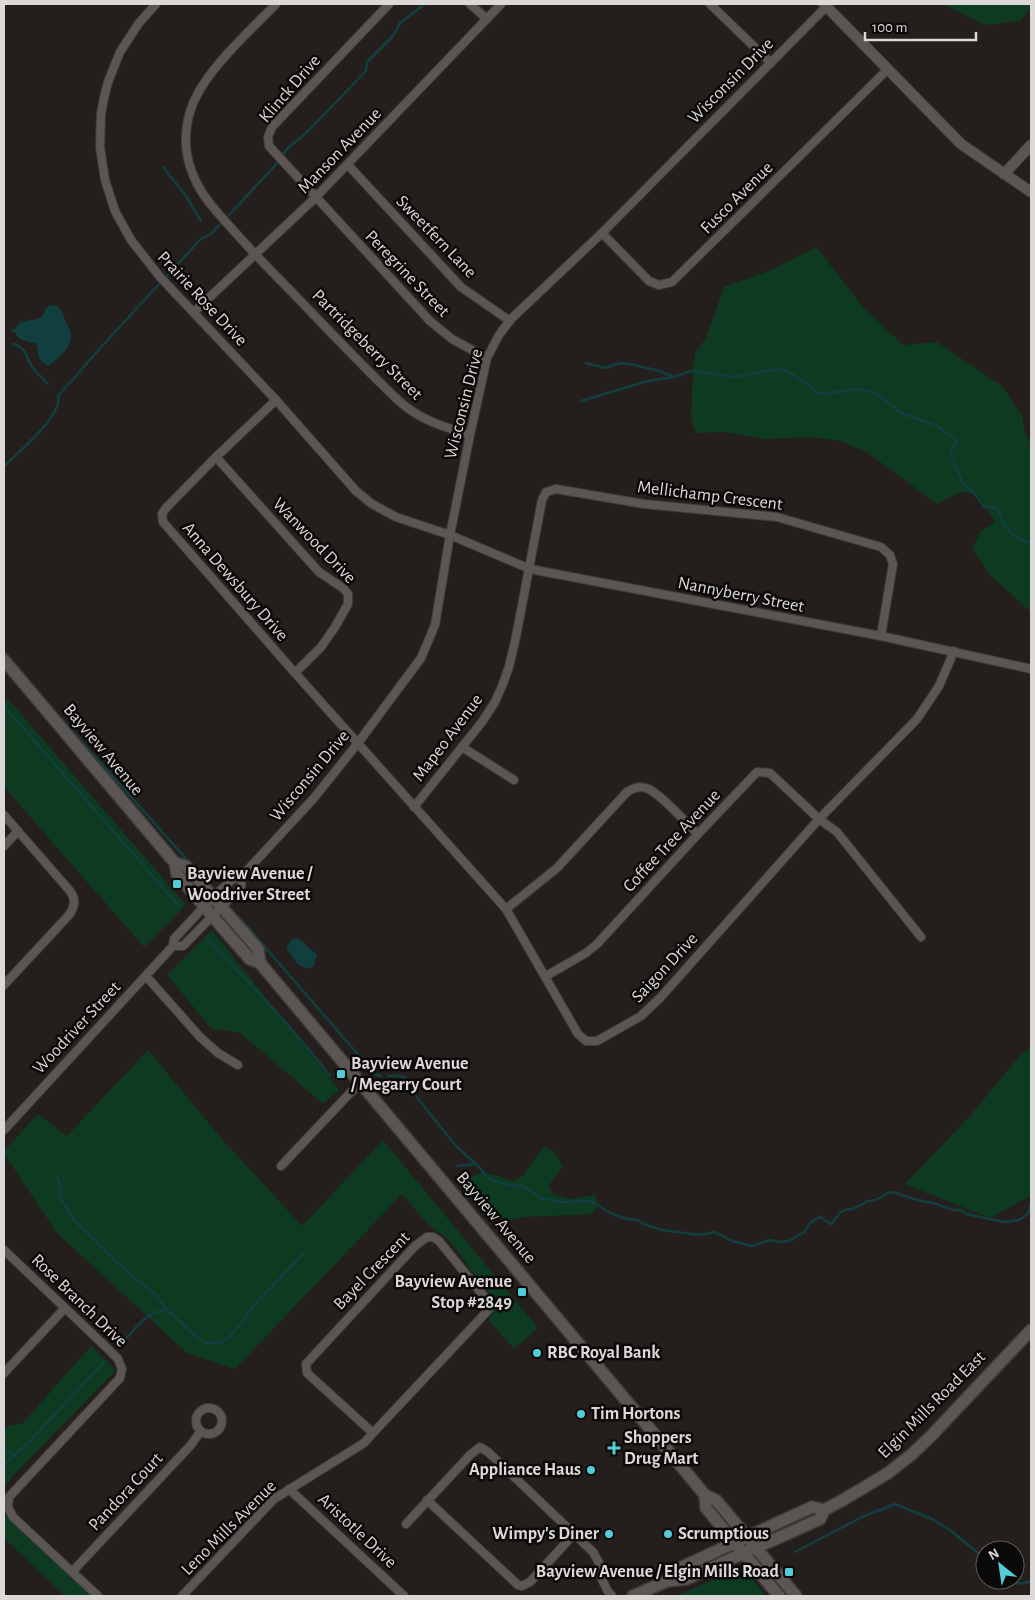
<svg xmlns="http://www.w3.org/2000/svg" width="1035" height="1600" font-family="'Alegreya Sans',sans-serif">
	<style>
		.green { fill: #0e3a21 }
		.water { fill: #113f40 }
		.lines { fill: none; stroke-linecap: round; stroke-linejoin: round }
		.stream { stroke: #113f40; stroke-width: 2.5 }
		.minor-casing { stroke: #3e3b39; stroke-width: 10 }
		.tertiary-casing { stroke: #3e3b39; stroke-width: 12 }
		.secondary-casing { stroke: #3e3b39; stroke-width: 14 }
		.minor { stroke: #5b5553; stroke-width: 8 }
		.tertiary { stroke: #5b5553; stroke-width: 10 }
		.secondary { stroke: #5b5553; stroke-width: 11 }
		.poi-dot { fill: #52ccd6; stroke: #0c0a09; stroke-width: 2 }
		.labels { text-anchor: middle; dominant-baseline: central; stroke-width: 5; stroke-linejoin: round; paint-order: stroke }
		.street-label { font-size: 18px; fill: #dbd8d7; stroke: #0c0a09 }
		.poi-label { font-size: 18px; font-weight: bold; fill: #dbd8d7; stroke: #0c0a09; text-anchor: start }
	</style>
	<rect width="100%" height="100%" fill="#241f1d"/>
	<g class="green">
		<path d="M942,4H1031V7L1020,21L985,25Z"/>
		<path d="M816,247L864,308L903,345L937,342L1002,386L1022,416L1026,435L1031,444V612L988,573L972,548L981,531L995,522L978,494L960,492L937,504L868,453L841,441L811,437L766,439L725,432L696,433L691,419L693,369L695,353L706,338L724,287L771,270Z"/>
		<path d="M8,699L186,905L144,947L4,787V703Z"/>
		<path d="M212,930L339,1090L323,1104L239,1032L212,1029L167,975Z"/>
		<path d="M1031,1046V1196L990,1218L905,1184L969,1117L1018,1058Z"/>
		<path d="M148,1050L222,1139L302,1226L383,1140L538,1328L514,1349L488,1320L493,1312V1299L449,1240L427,1223L402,1194L235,1369L187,1353L57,1233L4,1154V1151L38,1114L67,1136Z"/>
		<path d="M544,1146L557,1155L563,1166L549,1185L553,1194L569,1199L596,1195L597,1207L591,1214L524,1217L509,1221L472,1201L461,1181L483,1172L514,1181L523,1176Z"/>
		<path d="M91,1346L116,1370L10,1479L4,1490V1427L23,1423Z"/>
		<path d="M4,1512L93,1596H65L4,1538Z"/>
		<path d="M740,1569H744L766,1596H675Z"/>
	</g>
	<g class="water">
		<path d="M51,305L57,306C61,310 63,314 65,320C67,324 71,330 71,335C72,348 58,359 48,366C39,360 37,357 38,347L35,343C25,341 15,340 15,328L21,322L41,318L47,307Z"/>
		<path d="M297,938L302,941L317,955L314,965L309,969L298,965L286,947L292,939Z"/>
	</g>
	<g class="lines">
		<g class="stream">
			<path d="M163,167L186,196L201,221"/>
			<path d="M12,330L15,331"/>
			<path d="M13,344C28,349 24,354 31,365C35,372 43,378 48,384"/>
			<path d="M586,363L605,368L620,363L630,364L656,370L672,376"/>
			<path d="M581,401L648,381L674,377L691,371L735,377L777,369L787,371L800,379L818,393L825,394L855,389L876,393L901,413L935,425L957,440L950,453L963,483L975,494L984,507L997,508C1005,528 1010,538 1031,543"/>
			<path d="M4,466C17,454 63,415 58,396L112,335L201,239L212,233L273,168L287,149L308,131L366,71L367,62L393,36L400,23L425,4"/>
			<path d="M4,651L9,658"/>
			<path d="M4,706L179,906"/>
			<path d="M58,715L189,862"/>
			<path d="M239,917L375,1074L381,1076"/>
			<path d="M208,940C250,983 293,1028 330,1076"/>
			<path d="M388,1076H400L405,1078L411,1090L456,1146L478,1166L489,1179L509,1185L523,1186L541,1198L560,1202L588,1201L595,1203L610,1213L627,1219L637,1220L643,1224L662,1230L699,1235L715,1232L732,1241L752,1246L769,1240L781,1242L789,1241L804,1232L811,1222L820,1217L831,1224L841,1212L845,1210L853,1209L868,1201L876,1200L886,1194L893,1192L917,1200L934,1203L953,1210H961L966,1214L1004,1222L1019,1220L1028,1214L1031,1202"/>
			<path d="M457,1166L476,1164"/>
			<path d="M56,1174L59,1181L60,1197L73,1219L124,1269L155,1294L167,1310L197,1337L207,1343H221L230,1336L240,1325L253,1306L305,1252"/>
			<path d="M119,1347C132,1333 146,1310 167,1310"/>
			<path d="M4,1450L14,1454"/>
			<path d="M4,1464L28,1443L104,1362"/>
			<path d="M795,1552L862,1517L895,1504L932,1519L950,1530L985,1559"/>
			<path d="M1011,1580C1019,1585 1023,1584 1031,1581"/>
		</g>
		<defs>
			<g id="minor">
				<path d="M156,4L139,23L120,52L108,82L104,98L101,114L100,147L105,180L115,211L131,240L160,277L276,400L356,491L372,504L396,517L450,535L530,569L881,636L1031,669"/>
				<path d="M276,4C249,32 203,72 191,109C184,129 184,152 192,172C200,195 217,212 233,230C250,249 267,267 285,285C323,324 360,364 399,401C420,420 444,427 470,435"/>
				<path d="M389,4L272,127L268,137L269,146L430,321L452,339L487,358"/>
				<path d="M470,4L487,19"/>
				<path d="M710,4L771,63"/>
				<path d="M348,165L461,287L510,321"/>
				<path d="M602,233L649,281L659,285L672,282L887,70"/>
				<path d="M194,312L315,198L501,4"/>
				<path d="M276,400L216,457L166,508L162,514L163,522L295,673L506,909L578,1034L586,1041H597L641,1016L660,998L819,819L917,719L939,686L954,651"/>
				<path d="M216,457L319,572L343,588L348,594V604L335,627L321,647L295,673"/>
				<path d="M462,747L514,780"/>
				<path d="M414,807L482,722L495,702L502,686L509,667L516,637L542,500L546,492L556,489L644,504L777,517L881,547L890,555L893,564L881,636"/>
				<path d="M4,815L70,891C76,899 75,907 69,915L4,985"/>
				<path d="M4,846L18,831"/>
				<path d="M506,909L557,868L627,792C633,788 639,786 646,788C658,791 687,824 698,834"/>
				<path d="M173,946H183L241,887L242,876"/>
				<path d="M146,976L200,1037L218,1053L238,1065"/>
				<path d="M546,976L586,953L597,944L698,834L757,772L770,773L819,819L837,832L921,937"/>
				<path d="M4,1130L173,946L174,939L213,897L233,879L242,876L314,798L358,743L421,658L435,625L450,535L470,435L487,358L499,335L511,319L602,233L827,6"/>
				<path d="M281,1166L351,1092L361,1084"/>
				<path d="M4,1250L104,1345L118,1359L122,1369L120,1378L9,1497L8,1507L13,1517L98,1596"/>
				<path d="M4,1373L65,1308"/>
				<circle cx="209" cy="1421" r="13"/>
				<path d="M289,1489L404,1596"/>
				<path d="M427,1500L518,1585L522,1586L530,1582L575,1533"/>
				<path d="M406,1524L470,1455L480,1447L488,1452L593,1552L602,1568L601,1577L607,1590L612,1596"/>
				<path d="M72,1572L190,1446L201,1431"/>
				<path d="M182,1596L274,1499L364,1443L373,1433L480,1319L489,1309L487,1299L483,1295L439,1241L433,1237H427L415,1246L306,1364L307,1373L373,1433"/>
			</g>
			<g id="tertiary">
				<path d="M824,4L961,144L1031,192"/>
				<path d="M1004,174L1031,145"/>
			</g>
			<g id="secondary">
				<path d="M4,660L175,863L177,874L220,925L250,959L260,963L655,1435L705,1495L716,1500L796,1596"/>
				<path d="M175,863L186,866L258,949L260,963"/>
				<path d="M705,1495L706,1508L779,1596"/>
				<path d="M667,1581L686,1579L820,1519L824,1510"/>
				<path d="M633,1596L667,1581L682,1567L812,1507L824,1510L843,1500L888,1473L911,1455L931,1436L1031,1330"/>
			</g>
		</defs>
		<use href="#minor" class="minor-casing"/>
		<use href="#tertiary" class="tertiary-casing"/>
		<use href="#secondary" class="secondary-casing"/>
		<use href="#minor" class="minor"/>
		<use href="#tertiary" class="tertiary"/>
		<use href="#secondary" class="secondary"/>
	</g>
	<g class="poi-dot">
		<rect x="172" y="879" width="10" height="10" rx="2.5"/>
		<rect x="336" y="1069" width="10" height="10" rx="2.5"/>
		<rect x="517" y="1287" width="10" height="10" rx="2.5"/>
		<circle cx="537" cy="1353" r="5"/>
		<circle cx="581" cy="1414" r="5"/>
		<path d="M611.5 1440.5h5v5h5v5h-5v5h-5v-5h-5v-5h5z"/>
		<circle cx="591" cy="1470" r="5"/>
		<circle cx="609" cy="1534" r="5"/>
		<circle cx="668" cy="1534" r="5"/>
		<rect x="784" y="1567" width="10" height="10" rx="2.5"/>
	</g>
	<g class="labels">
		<g class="street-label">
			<text transform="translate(731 81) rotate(-45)">Wisconsin Drive</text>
			<text transform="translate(290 89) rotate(-49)">Klinck Drive</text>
			<text transform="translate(340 151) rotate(-46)">Manson Avenue</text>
			<text transform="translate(737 198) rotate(-45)">Fusco Avenue</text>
			<text transform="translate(436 237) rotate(46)">Sweetfern Lane</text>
			<text transform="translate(407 274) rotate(46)">Peregrine Street</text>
			<text transform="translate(202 299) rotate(47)">Prairie Rose Drive</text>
			<text transform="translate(367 345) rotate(45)">Partridgeberry Street</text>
			<text transform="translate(464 404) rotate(-76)">Wisconsin Drive</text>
			<text transform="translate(710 496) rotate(7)">Mellichamp Crescent</text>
			<text transform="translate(314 541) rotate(46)">Wanwood Drive</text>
			<text transform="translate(235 582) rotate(49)">Anna Dewsbury Drive</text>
			<text transform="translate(741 595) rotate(11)">Nannyberry Street</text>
			<text transform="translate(448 738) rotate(-53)">Mapeo Avenue</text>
			<text transform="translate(103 750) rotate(50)">Bayview Avenue</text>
			<text transform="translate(310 776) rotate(-50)">Wisconsin Drive</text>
			<text transform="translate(672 841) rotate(-47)">Coffee Tree Avenue</text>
			<text transform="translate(665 968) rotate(-47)">Saigon Drive</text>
			<text transform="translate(77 1028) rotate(-47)">Woodriver Street</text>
			<text transform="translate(496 1218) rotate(50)">Bayview Avenue</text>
			<text transform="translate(372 1271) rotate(-46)">Bayel Crescent</text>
			<text transform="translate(79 1301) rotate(44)">Rose Branch Drive</text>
			<text transform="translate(932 1405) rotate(-45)">Elgin Mills Road East</text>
			<text transform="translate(126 1492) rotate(-47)">Pandora Court</text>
			<text transform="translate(229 1528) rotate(-45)">Leno Mills Avenue</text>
			<text transform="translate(357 1531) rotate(43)">Aristotle Drive</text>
		</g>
		<g class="poi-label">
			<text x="187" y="874">Bayview Avenue /<tspan x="187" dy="21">Woodriver Street</tspan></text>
			<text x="351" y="1064">Bayview Avenue<tspan x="351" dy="21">/ Megarry Court</tspan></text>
			<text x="512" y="1282" text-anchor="end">Bayview Avenue<tspan x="512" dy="21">Stop #2849</tspan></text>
			<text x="547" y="1353">RBC Royal Bank</text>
			<text x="591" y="1414">Tim Hortons</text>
			<text x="624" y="1438">Shoppers<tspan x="624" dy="21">Drug Mart</tspan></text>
			<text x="581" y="1470" text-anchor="end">Appliance Haus</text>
			<text x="599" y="1534" text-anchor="end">Wimpy's Diner</text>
			<text x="678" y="1534">Scrumptious</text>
			<text x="779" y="1572" text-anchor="end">Bayview Avenue / Elgin Mills Road</text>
		</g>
	</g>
	<rect width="1035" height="1600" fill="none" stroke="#dbd8d7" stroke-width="10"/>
	<g transform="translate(1000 1565) rotate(330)"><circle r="24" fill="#0c0a09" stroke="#5f5c5b"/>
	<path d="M0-4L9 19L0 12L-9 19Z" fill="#52ccd6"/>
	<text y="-8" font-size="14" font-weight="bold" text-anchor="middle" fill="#dbd8d7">N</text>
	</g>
	<path d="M865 32v8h111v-8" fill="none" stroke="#dbd8d7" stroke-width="2.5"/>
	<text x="872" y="32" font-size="15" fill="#dbd8d7" stroke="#0c0a09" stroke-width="4" paint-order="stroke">100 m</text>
</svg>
